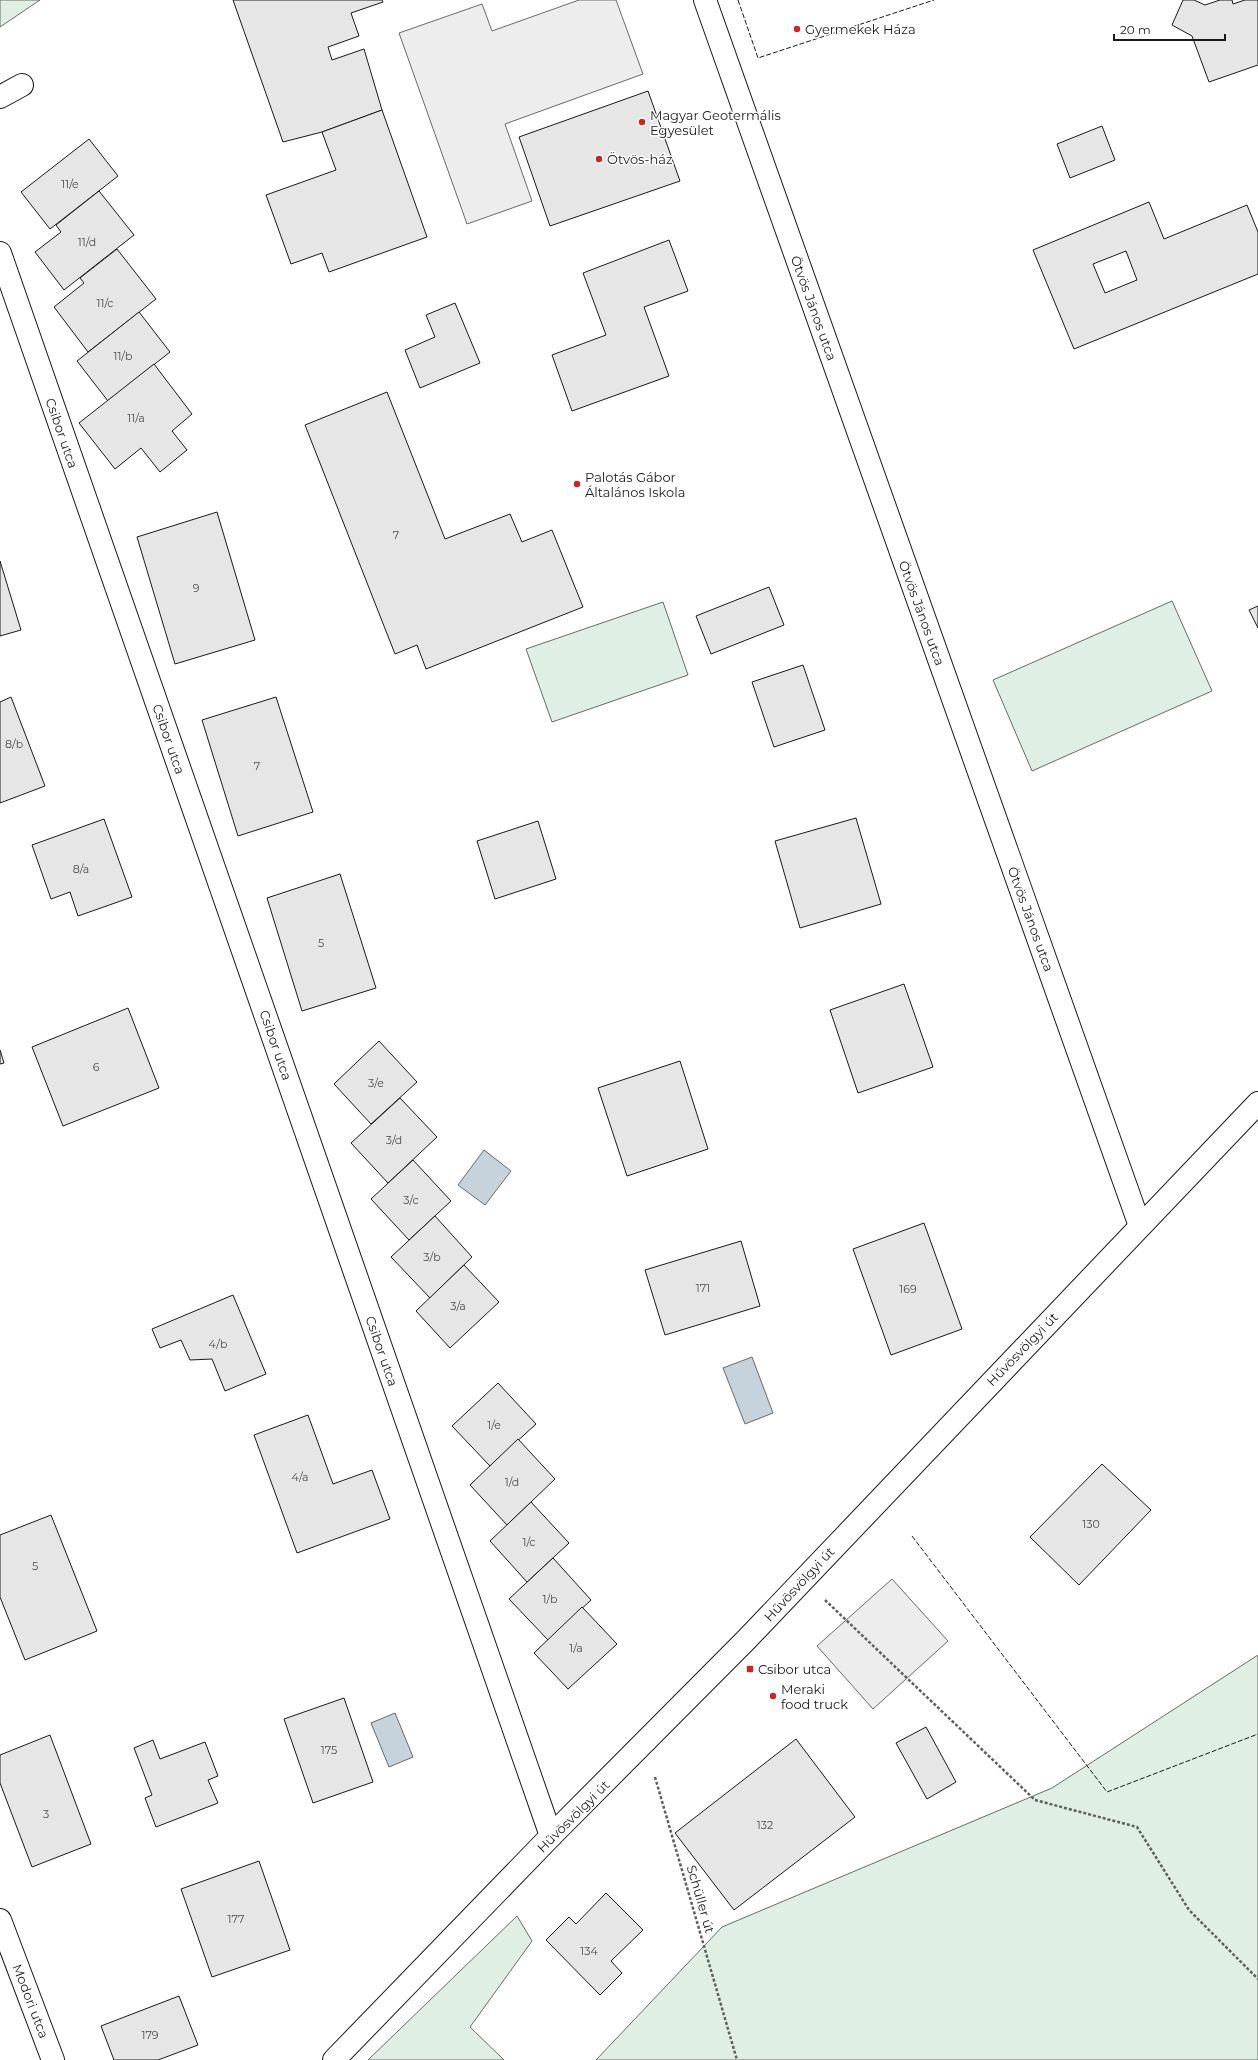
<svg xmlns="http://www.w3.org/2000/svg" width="1258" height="2060" font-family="Montserrat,sans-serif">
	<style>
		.green { fill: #e0efe3; stroke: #6a6a6a }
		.parking { fill: #ededed; stroke: #6a6a6a }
		.water { fill: #c6d2dc; stroke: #6a6a6a }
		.building { fill: #e6e6e6; stroke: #1a1a1a; fill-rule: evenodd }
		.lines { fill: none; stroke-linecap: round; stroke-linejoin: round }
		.minor-casing { stroke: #1a1a1a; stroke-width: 24 }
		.major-casing { stroke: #1a1a1a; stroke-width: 24 }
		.path { stroke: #5f5f5f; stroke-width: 2.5; stroke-dasharray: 3 2; stroke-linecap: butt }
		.minor { stroke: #fff; stroke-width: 22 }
		.major { stroke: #fff; stroke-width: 22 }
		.fence { stroke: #1a1a1a; stroke-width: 1; stroke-dasharray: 5 2; stroke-linecap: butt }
		.poi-dot { fill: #c62828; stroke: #fff; stroke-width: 1.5 }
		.labels { text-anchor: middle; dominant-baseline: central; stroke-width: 3; stroke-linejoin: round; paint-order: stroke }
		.number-label { font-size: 11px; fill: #4d4d4d }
		.poi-label { font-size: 13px; fill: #1a1a1a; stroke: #fff; text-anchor: start }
		.street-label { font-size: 13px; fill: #1a1a1a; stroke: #fff }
	</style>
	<rect width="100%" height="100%" fill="#fff"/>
	<g class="green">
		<path d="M0,0H40L0,27Z"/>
		<path d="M1172,601L1212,691L1032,771L993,680Z"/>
		<path d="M663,602L688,675L552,722L526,649Z"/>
		<path d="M1258,1655V2060H596L722,1927L1052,1788Z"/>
		<path d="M517,1916L532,1941L470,2027L504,2060H368Z"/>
	</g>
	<g class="parking">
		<path d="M579,0H616L643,74L505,124L532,201L467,224L399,33L482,4L492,31Z"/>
		<path d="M892,1579L948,1641L873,1709L817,1646Z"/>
	</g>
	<g class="water">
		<path d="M484,1150L511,1171L485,1205L458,1185Z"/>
		<path d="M752,1357L773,1413L745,1424L723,1368Z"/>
		<path d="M395,1713L413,1757L389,1767L371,1723Z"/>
	</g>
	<g class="building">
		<path d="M233,0H382L383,2L351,13L359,36L328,47L332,60L364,49L382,110L322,132L283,142Z"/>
		<path d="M1183,0H1194L1205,5L1220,0H1232L1233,4L1245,0H1258V65L1209,82L1192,36L1172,25Z"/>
		<path d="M648,91L680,181L550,226L519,137Z"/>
		<path d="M382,110L427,237L329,272L322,253L291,264L266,195L336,170L322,132Z"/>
		<path d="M1102,126L1115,160L1070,178L1057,144Z"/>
		<path d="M89,139L118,176L50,229L21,192Z"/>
		<path d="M99,191L134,235L64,290L35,252L61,232L56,225Z"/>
		<path d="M1149,202L1164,239L1247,205L1258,232V274L1074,349L1033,250ZM1126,251L1137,280L1105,293L1093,264Z"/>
		<path d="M669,240L688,291L644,307L669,376L572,411L552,355L606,335L583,273Z"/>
		<path d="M117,249L156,299L88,352L54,307L84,283L80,278Z"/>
		<path d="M455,303L480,363L420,388L405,350L435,337L426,315Z"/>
		<path d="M139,312L170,352L108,401L77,361Z"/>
		<path d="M154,364L192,414L172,431L187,450L160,472L141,448L115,469L79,423Z"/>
		<path d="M387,392L445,539L510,514L522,542L552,530L583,607L426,669L417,645L395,654L305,425Z"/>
		<path d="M217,512L255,640L175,664L137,537Z"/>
		<path d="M0,561L21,630L0,636Z"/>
		<path d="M769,587L784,625L711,654L696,616Z"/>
		<path d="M1258,606V628L1249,610Z"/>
		<path d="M803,665L825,730L774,747L752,682Z"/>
		<path d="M11,697L45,786L0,803V702Z"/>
		<path d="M276,697L313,812L238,836L202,720Z"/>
		<path d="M856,818L881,904L800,928L775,841Z"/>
		<path d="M104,819L132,897L78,916L70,892L51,899L32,845Z"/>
		<path d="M538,821L556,879L495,899L477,841Z"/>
		<path d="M340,874L376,988L302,1011L267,898Z"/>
		<path d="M904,984L933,1067L858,1093L830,1010Z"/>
		<path d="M128,1008L159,1088L63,1126L32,1047Z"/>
		<path d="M379,1041L417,1082L371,1124L334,1084Z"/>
		<path d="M0,1050L4,1063L0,1064Z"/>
		<path d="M680,1061L708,1149L627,1176L598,1088Z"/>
		<path d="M400,1098L437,1137L388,1183L351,1143Z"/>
		<path d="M413,1160L451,1201L409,1240L371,1199Z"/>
		<path d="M435,1216L472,1257L430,1298L391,1257Z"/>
		<path d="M924,1223L962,1329L891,1355L853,1249Z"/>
		<path d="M741,1241L760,1306L665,1335L645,1270Z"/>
		<path d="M464,1265L499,1302L450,1348L416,1311Z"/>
		<path d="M233,1295L266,1374L225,1391L212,1359L190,1360L181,1340L160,1348L152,1329Z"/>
		<path d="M498,1383L536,1424L490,1466L452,1426Z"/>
		<path d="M308,1415L333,1484L372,1470L390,1519L297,1553L254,1435Z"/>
		<path d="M518,1439L555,1479L507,1525L470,1485Z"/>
		<path d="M1102,1464L1151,1510L1079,1585L1030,1537Z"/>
		<path d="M531,1502L569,1543L527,1582L490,1541Z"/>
		<path d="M51,1515L97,1631L25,1660L0,1597V1535Z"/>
		<path d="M553,1558L591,1600L548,1640L509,1599Z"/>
		<path d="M582,1607L617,1644L568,1689L534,1653Z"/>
		<path d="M344,1698L373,1782L313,1803L284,1719Z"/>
		<path d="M926,1727L956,1782L927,1799L896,1743Z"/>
		<path d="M50,1735L91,1844L32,1867L0,1783V1755Z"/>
		<path d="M796,1739L855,1817L734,1910L675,1833Z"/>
		<path d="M153,1740L160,1759L205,1742L218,1776L208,1780L218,1803L156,1827L145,1798L152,1795L134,1748Z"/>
		<path d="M259,1861L290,1950L212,1977L181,1889Z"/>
		<path d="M606,1893L643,1930L611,1961L622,1973L600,1995L546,1940L569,1917L576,1924Z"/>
		<path d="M179,1996L198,2045L158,2060H114L101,2026Z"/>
	</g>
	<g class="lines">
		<defs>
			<g id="minor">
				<path d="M705,0L1140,1226"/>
				<path d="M0,97L22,85"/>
				<path d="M0,253L551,1836"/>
				<path d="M0,1920L53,2060"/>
			</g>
			<path id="major" d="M334,2060L551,1836L747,1639L1258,1103"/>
		</defs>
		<use href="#minor" class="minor-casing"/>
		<use href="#major" class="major-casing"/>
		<g class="path">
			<path d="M825,1600L1035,1800L1137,1827L1189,1910L1258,1979"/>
			<path d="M655,1777L737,2060"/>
		</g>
		<use href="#minor" class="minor"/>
		<use href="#major" class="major"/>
		<g class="fence">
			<path d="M738,0L758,58L934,0"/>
			<path d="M912,1536L1107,1792L1258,1734"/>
		</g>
	</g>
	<g class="poi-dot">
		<circle cx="797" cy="29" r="4"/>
		<circle cx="642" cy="122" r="4"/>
		<circle cx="599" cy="159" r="4"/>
		<circle cx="577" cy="484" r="4"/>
		<rect x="746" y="1665" width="8" height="8" rx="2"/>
		<circle cx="773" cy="1696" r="4"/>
	</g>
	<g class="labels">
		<g class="number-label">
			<text x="70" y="184">11/e</text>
			<text x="87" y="242">11/d</text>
			<text x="105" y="303">11/c</text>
			<text x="123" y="356">11/b</text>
			<text x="136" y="418">11/a</text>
			<text x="396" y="535">7</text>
			<text x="196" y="588">9</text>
			<text x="14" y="744">8/b</text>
			<text x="257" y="766">7</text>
			<text x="81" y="869">8/a</text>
			<text x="321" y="943">5</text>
			<text x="96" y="1067">6</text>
			<text x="376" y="1083">3/e</text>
			<text x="394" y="1140">3/d</text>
			<text x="411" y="1200">3/c</text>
			<text x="432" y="1257">3/b</text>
			<text x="703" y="1288">171</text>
			<text x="908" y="1289">169</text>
			<text x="458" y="1306">3/a</text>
			<text x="218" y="1344">4/b</text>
			<text x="494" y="1425">1/e</text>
			<text x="300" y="1477">4/a</text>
			<text x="512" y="1482">1/d</text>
			<text x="1091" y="1524">130</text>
			<text x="529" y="1542">1/c</text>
			<text x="35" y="1566">5</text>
			<text x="550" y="1599">1/b</text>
			<text x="576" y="1648">1/a</text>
			<text x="329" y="1750">175</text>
			<text x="46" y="1814">3</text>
			<text x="765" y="1825">132</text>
			<text x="236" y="1919">177</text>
			<text x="589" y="1951">134</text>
			<text x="150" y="2035">179</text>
		</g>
		<g class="poi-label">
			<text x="805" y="29">Gyermekek Háza</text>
			<text x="650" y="115">Magyar Geotermális<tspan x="650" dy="15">Egyesület</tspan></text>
			<text x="607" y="159">Ötvös-ház</text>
			<text x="585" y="477">Palotás Gábor<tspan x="585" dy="15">Általános Iskola</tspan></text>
			<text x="758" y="1669">Csibor utca</text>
			<text x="781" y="1689">Meraki<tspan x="781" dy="15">food truck</tspan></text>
		</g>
		<g class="street-label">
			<text transform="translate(814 308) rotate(70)">Ötvös János utca</text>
			<text transform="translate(62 433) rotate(71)">Csibor utca</text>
			<text transform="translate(922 613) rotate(70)">Ötvös János utca</text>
			<text transform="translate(169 739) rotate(71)">Csibor utca</text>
			<text transform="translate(1031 919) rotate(70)">Ötvös János utca</text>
			<text transform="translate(276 1045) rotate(71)">Csibor utca</text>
			<text transform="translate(1022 1349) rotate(-46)">Hűvösvölgyi út</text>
			<text transform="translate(382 1351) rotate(71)">Csibor utca</text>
			<text transform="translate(799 1584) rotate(-47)">Hűvösvölgyi út</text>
			<text transform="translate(573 1816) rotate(-45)">Hűvösvölgyi út</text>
			<text transform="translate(701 1899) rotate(74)">Schüller út</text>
			<text transform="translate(31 2001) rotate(69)">Modori utca</text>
		</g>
	</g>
	<path d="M1114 34v6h111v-6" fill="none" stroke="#1a1a1a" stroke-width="2"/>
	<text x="1120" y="34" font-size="12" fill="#1a1a1a" stroke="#ffffff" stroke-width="3" paint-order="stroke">20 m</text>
</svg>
